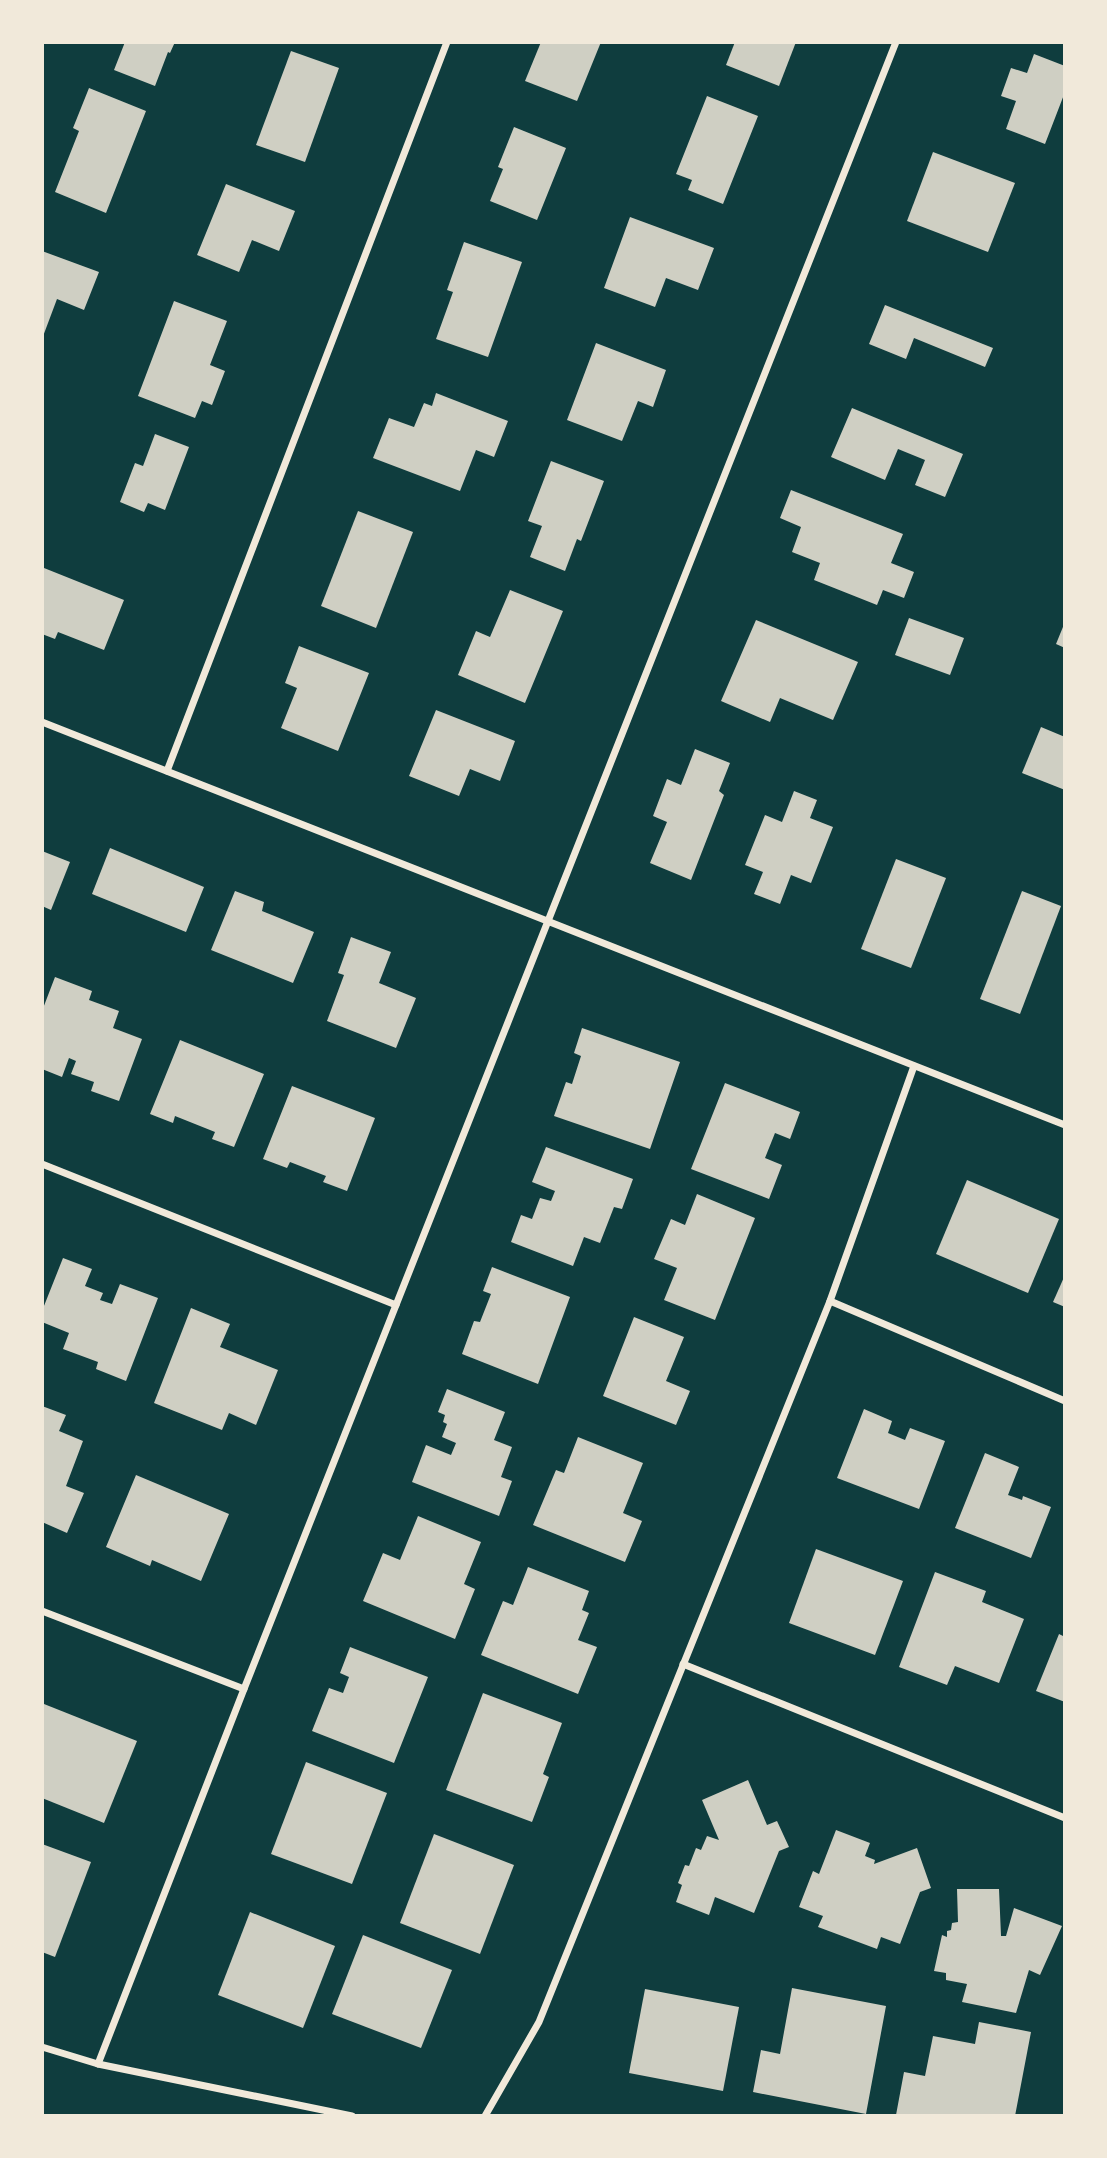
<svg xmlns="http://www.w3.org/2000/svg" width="1107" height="2158" font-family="'Fira Sans',sans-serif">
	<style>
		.building { fill: #cfcfc3 }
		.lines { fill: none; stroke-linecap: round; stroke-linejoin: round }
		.minor { stroke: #f1e9da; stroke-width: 7 }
	</style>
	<rect width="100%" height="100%" fill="#0f3d3e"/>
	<g class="building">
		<path d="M125,42H175L170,53L168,52L155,86L114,70Z"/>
		<path d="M541,42H601L577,101L525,81Z"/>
		<path d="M735,42H796L779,86L726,65Z"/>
		<path d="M291,51L339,68L305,162L256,145Z"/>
		<path d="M1034,54L1065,66V92L1045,144L1006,129L1016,101L1001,96L1011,68L1027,73Z"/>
		<path d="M89,88L146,111L106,213L55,192L79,131L73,128Z"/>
		<path d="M707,96L758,116L723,204L688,190L692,180L676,174Z"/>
		<path d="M514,127L566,148L537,220L490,201L503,169L498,167Z"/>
		<path d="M933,152L1015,183L988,252L907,221Z"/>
		<path d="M226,184L295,211L279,251L252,240L239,272L197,255Z"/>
		<path d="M630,217L714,248L698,290L666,278L655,307L604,288Z"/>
		<path d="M464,242L522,262L488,357L436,339L453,292L447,290Z"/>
		<path d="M42,251L99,272L84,310L57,299L42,339Z"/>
		<path d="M174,301L227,321L210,365L225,371L212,405L202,401L195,418L138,396Z"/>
		<path d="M885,305L993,348L985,367L914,338L906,359L869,344Z"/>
		<path d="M596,343L666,370L653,407L638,401L622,441L567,420Z"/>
		<path d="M436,393L508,421L494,457L476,450L460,491L373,458L389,418L414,427L424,403L432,406Z"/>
		<path d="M852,408L963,454L945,497L915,485L925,460L898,449L885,480L831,457Z"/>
		<path d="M155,434L189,447L165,510L148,503L144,512L120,502L135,463L143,466Z"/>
		<path d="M551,461L604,481L581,541L577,539L565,571L530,557L542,526L528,521Z"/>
		<path d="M791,490L903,534L891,563L914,572L904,598L883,590L877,605L814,580L820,563L792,552L801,527L780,518Z"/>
		<path d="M358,511L413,532L376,628L321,606Z"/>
		<path d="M44,568L124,600L104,650L58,632L55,639L42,634V574Z"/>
		<path d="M510,590L563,611L525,703L458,675L476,631L490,637Z"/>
		<path d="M909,618L964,638L950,675L895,655Z"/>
		<path d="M756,620L858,662L833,720L780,698L770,722L721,701Z"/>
		<path d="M1065,622V648L1056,644Z"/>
		<path d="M299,646L369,673L338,751L281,728L297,688L285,683Z"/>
		<path d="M436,710L515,741L500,781L470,769L459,796L409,776Z"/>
		<path d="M1041,727L1065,737V790L1022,773Z"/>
		<path d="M695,749L730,763L719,791L724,795L691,880L650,863L667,822L653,816L667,779L681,785Z"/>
		<path d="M794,791L817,800L810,818L833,827L811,883L791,875L780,904L754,894L763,872L745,865L765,815L782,822Z"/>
		<path d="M110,848L204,887L186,932L92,894Z"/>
		<path d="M42,851L70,862L51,910L42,906Z"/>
		<path d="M896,859L946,878L911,968L861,949Z"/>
		<path d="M235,891L264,902L262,911L314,932L293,983L211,950Z"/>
		<path d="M1022,891L1061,906L1020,1014L980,999Z"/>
		<path d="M351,937L391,952L379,983L416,998L396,1048L327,1021L344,975L338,973Z"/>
		<path d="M55,977L92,991L89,1000L119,1011L113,1028L142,1039L119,1101L91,1091L94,1082L71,1074L76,1061L69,1058L62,1077L42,1069V1011Z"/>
		<path d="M582,1028L680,1062L650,1149L554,1116L566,1082L572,1084L581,1056L574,1053Z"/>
		<path d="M180,1040L264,1074L234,1147L212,1139L215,1132L175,1116L173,1123L150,1114Z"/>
		<path d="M725,1083L800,1112L790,1139L775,1133L765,1158L782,1165L769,1199L691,1169Z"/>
		<path d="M292,1086L375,1118L347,1191L323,1182L326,1176L290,1162L287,1168L263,1159Z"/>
		<path d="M546,1147L633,1179L622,1209L614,1207L600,1243L584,1237L573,1266L511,1242L521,1215L532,1219L540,1198L551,1201L555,1191L532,1182Z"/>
		<path d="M967,1180L1059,1219L1028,1293L936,1254Z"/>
		<path d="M697,1194L755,1218L715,1320L664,1300L677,1268L654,1259L671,1219L685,1225Z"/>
		<path d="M63,1258L92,1269L85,1286L103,1293L100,1300L112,1304L120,1284L158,1298L126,1381L96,1369L98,1362L63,1349L69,1333L42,1322V1311Z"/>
		<path d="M492,1267L570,1297L538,1384L462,1354L474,1321L480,1322L491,1294L483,1291Z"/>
		<path d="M1065,1275V1307L1053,1302Z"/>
		<path d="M191,1308L230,1324L220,1347L278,1370L256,1425L229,1413L222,1430L154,1403Z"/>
		<path d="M634,1317L684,1337L666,1381L690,1391L676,1425L603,1396Z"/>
		<path d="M447,1389L505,1412L494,1440L512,1447L501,1477L512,1481L499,1516L412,1482L426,1445L451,1455L456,1443L442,1437L447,1424L443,1422L445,1415L438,1412Z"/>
		<path d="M42,1406L66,1415L59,1431L83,1441L66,1486L84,1493L67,1533L42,1522Z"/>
		<path d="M864,1409L892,1421L888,1433L905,1440L910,1428L945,1441L919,1509L837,1478Z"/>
		<path d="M578,1437L643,1463L623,1513L642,1521L625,1562L533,1525L556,1470L564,1473Z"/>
		<path d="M985,1453L1019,1467L1008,1495L1022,1500L1023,1496L1051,1507L1031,1558L955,1528Z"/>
		<path d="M136,1475L229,1514L201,1581L152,1560L150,1566L106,1547Z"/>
		<path d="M418,1516L481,1542L464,1584L475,1589L455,1639L363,1601L383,1553L400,1560Z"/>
		<path d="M816,1549L903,1581L875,1655L789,1623Z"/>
		<path d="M528,1567L589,1591L582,1610L589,1613L578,1640L597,1647L578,1694L481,1655L503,1601L513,1605Z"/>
		<path d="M935,1572L986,1591L982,1602L1024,1619L999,1683L955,1666L947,1685L899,1667Z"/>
		<path d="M1059,1634L1065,1637V1702L1036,1691Z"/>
		<path d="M350,1647L428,1677L394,1763L312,1731L329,1688L343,1693L349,1677L340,1673Z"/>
		<path d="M483,1693L562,1723L543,1774L549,1777L532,1822L446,1790Z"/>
		<path d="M44,1704L137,1741L104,1823L42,1798Z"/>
		<path d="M306,1762L387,1793L352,1884L271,1854Z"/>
		<path d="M748,1780L767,1825L777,1821L789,1847L779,1851L754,1913L715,1897L709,1915L676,1902L682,1885L678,1883L685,1865L689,1866L696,1848L701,1850L707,1836L719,1840L702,1800Z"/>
		<path d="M836,1830L870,1843L865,1856L875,1860L874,1864L917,1848L931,1888L920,1892L900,1944L881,1937L877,1949L818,1927L823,1916L799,1907L813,1871L819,1874Z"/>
		<path d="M434,1834L514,1865L480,1954L400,1923Z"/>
		<path d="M42,1844L91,1862L55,1957L42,1952Z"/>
		<path d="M957,1889H999L1001,1936H1006L1014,1908L1062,1926L1040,1975L1029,1970L1016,2013L962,2002L967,1984L946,1980V1973L934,1971L942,1935L947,1937V1931L951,1930L952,1923L958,1922Z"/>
		<path d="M250,1912L335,1946L303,2028L218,1995Z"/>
		<path d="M363,1935L452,1970L421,2048L332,2014Z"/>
		<path d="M792,1988L886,2006L866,2114L753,2092L761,2050L780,2054Z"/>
		<path d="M645,1989L739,2007L723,2091L629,2073Z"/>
		<path d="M979,2022L1031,2032L1015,2116L896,2115L904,2072L925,2076L933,2036L975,2044Z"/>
	</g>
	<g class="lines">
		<g class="minor">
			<path d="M42,722L1065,1125"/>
			<path d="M167,771L447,42"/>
			<path d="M42,1164L396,1305"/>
			<path d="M830,1301L1065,1401"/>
			<path d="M42,1611L244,1689"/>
			<path d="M683,1664L1065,1818"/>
			<path d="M42,2047L98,2064L352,2116"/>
			<path d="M98,2064L244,1689L896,42"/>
			<path d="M485,2116L539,2022L830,1301L914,1066"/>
		</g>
	</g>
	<rect width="1107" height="2158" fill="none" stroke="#f1e9da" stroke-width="88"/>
</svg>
